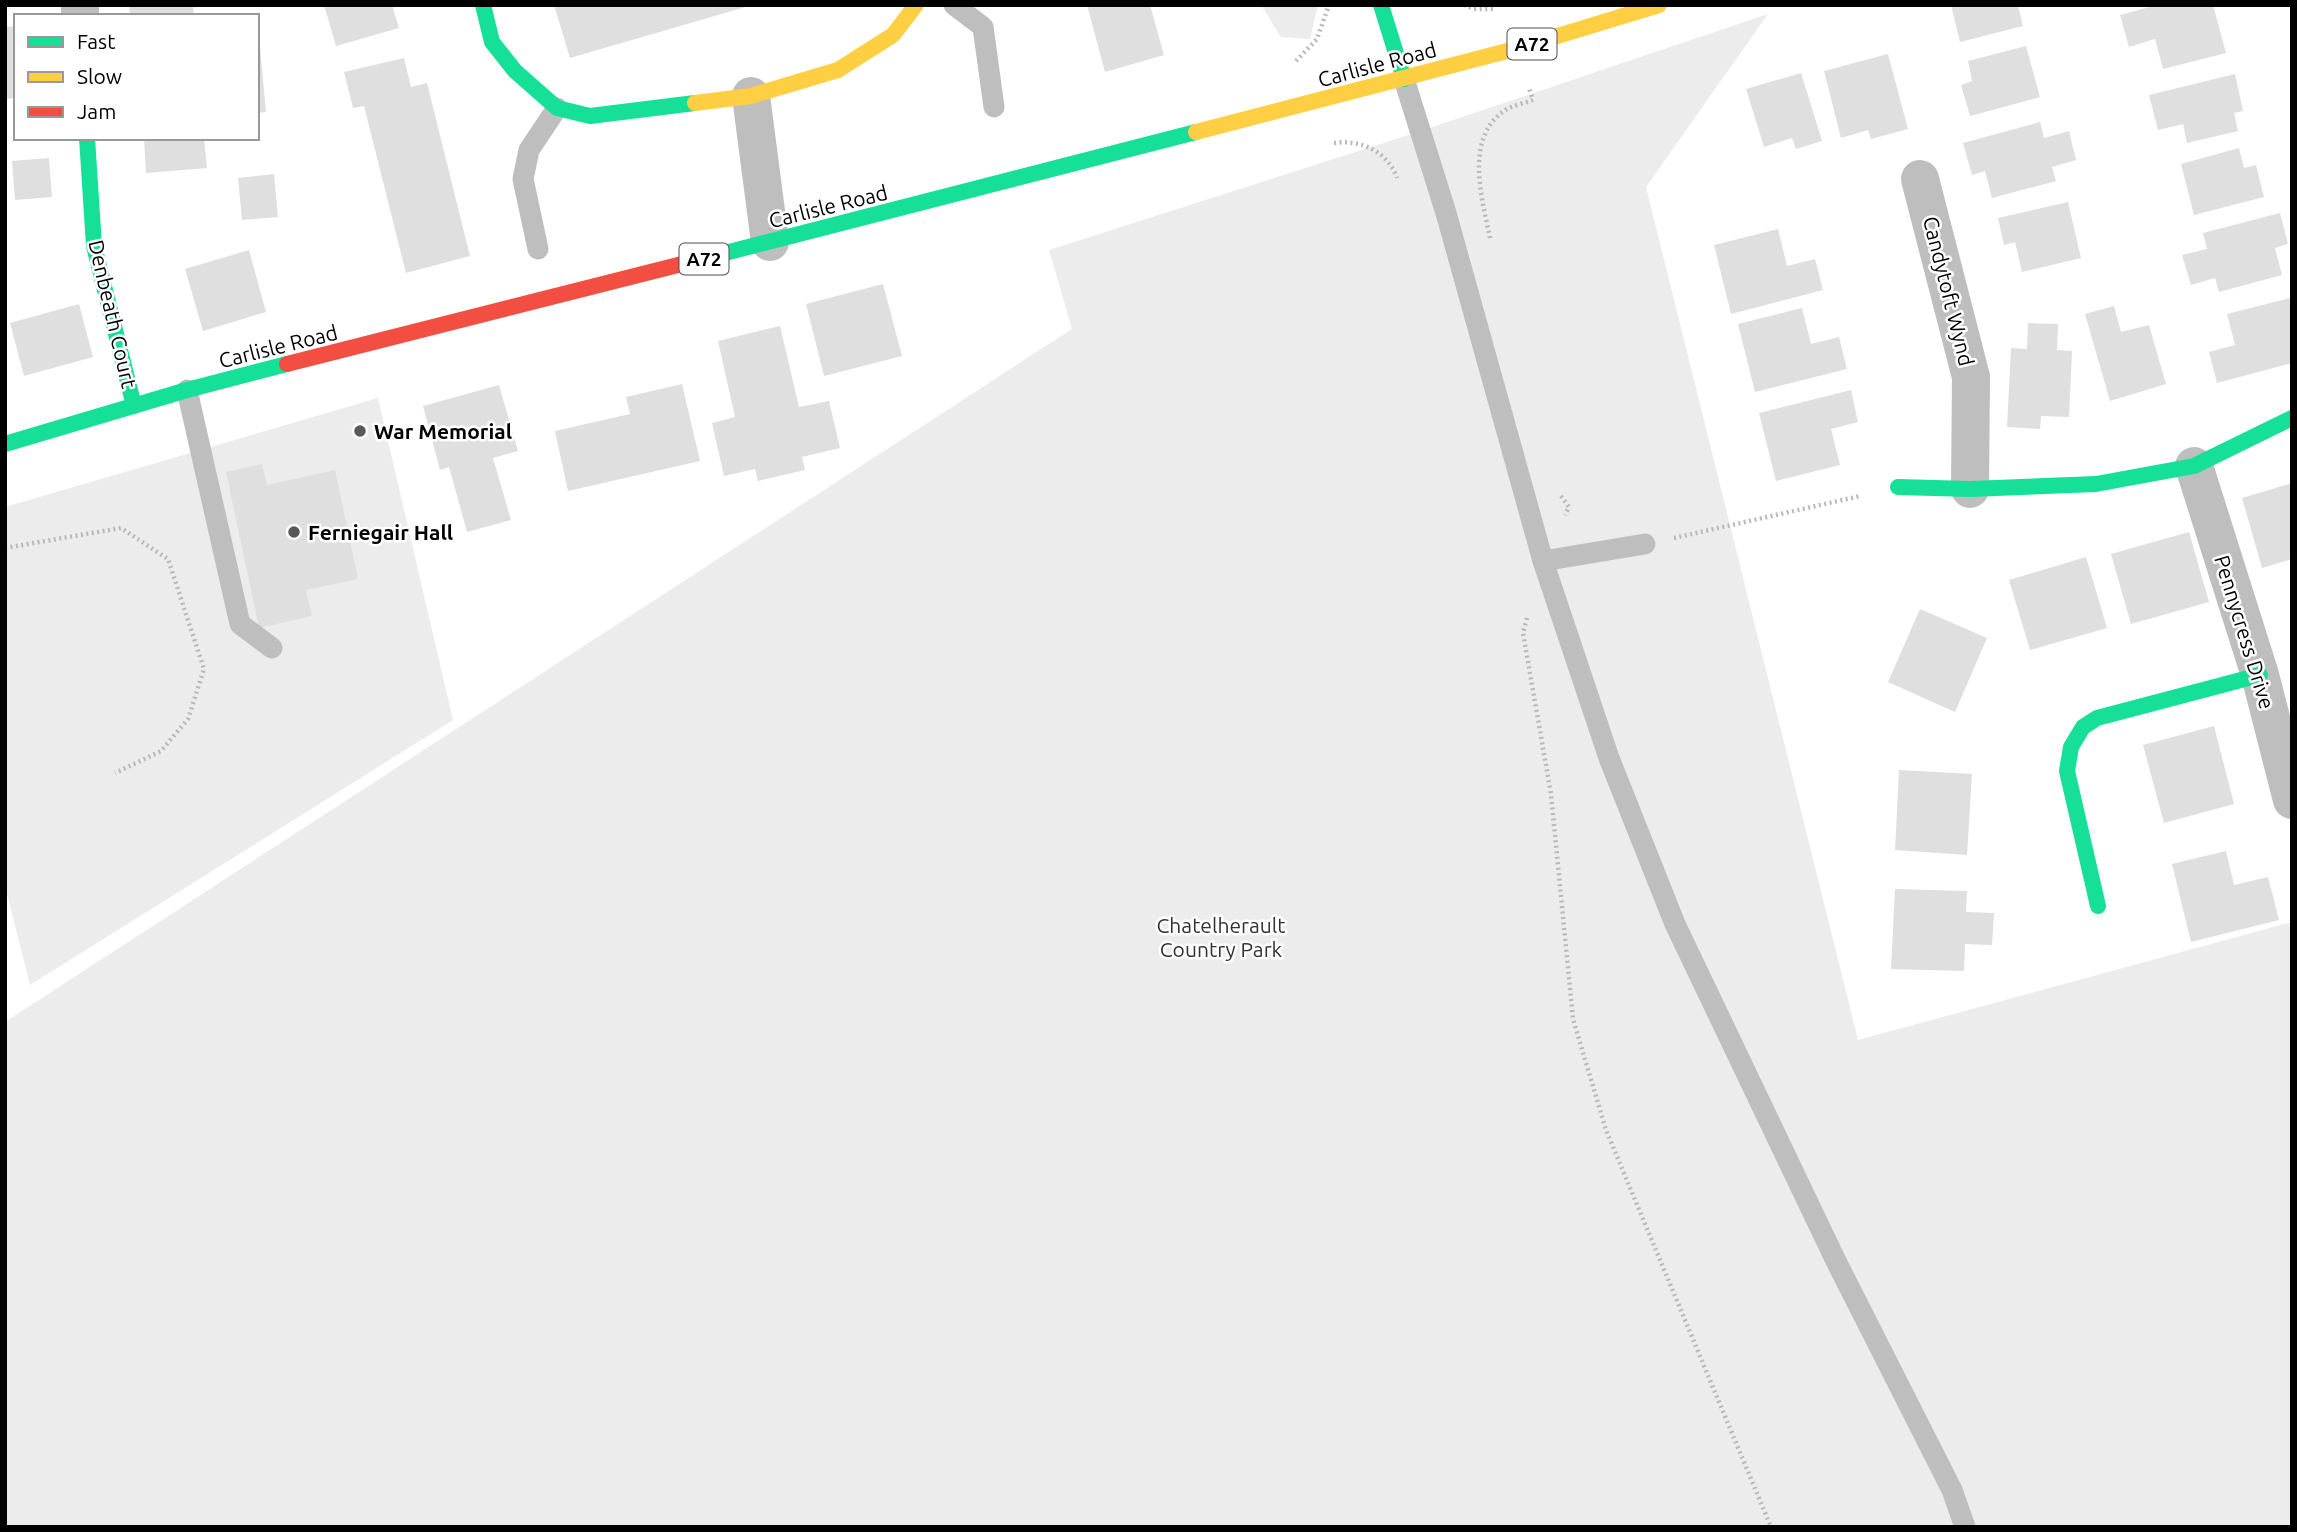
<svg xmlns="http://www.w3.org/2000/svg" width="2297" height="1532" font-family="Ubuntu,sans-serif">
  <style>
    .green { fill: #ececec }
    .building { fill: #dfdfdf }
    .lines { fill: none; stroke-linecap: round; stroke-linejoin: round }
    .path { stroke: #b9b9b9; stroke-width: 4.5; stroke-dasharray: 2 3.5; stroke-linecap: butt }
    .lane { stroke: #bebebe; stroke-width: 21 }
    .street { stroke: #bebebe; stroke-width: 38 }
    .fast { stroke: #16e098; stroke-width: 16 }
    .slow { stroke: #ffcf43; stroke-width: 16 }
    .jam { stroke: #f24e42; stroke-width: 16 }
    .poi-dot { fill: #595959; stroke: #fff; stroke-width: 2.5 }
    .labels { text-anchor: middle; dominant-baseline: central; stroke-width: 5; stroke-linejoin: round; paint-order: stroke }
    .shield { fill: #fff; stroke: #4c4c4c; stroke-width: 2 }
    .shield-label { font-size: 19px; font-weight: bold; fill: #000 }
    .street-label { font-size: 21px; fill: #000; stroke: #fff }
    .poi-label { font-size: 21px; font-weight: bold; fill: #000; stroke: #fff; text-anchor: start }
    .park-label { font-size: 21px; fill: #333; stroke: #fff }
  </style>
  <rect width="100%" height="100%" fill="#fff"/>
  <g class="green">
    <path d="M1261,5H1318L1310,39L1281,37Z"/>
    <path d="M1768,14L1646,187L1858,1040L2292,922V1527H5V1022L1072,329L1049,250L1421,131Z"/>
    <path d="M378,398L453,720L30,985L5,886V507Z"/>
  </g>
  <g class="building">
    <path d="M129,5H193L194,16H130Z"/>
    <path d="M324,5H392L399,28L336,46Z"/>
    <path d="M554,5H748L749,6L570,58Z"/>
    <path d="M1087,5H1150L1164,55L1105,72Z"/>
    <path d="M1951,5H2018L2023,26L1960,42Z"/>
    <path d="M2157,5H2213L2226,53L2163,69L2155,39L2129,47L2120,15Z"/>
    <path d="M16,26V98L5,99V27Z"/>
    <path d="M257,36H259L266,112L257,113Z"/>
    <path d="M2026,46L2040,97L1970,116L1961,85L1972,81L1968,61Z"/>
    <path d="M1888,54L1908,129L1871,139L1868,130L1841,138L1824,71Z"/>
    <path d="M404,58L411,87L427,83L470,256L406,273L364,106L353,108L344,72Z"/>
    <path d="M1801,73L1822,141L1796,149L1792,138L1764,147L1746,89Z"/>
    <path d="M2235,74L2243,111L2234,113L2238,131L2187,143L2183,124L2158,130L2149,95Z"/>
    <path d="M2040,122L2044,138L2069,131L2076,160L2052,167L2056,181L1992,198L1985,171L1972,175L1963,143Z"/>
    <path d="M144,138H204L207,168L146,173Z"/>
    <path d="M2239,148L2244,168L2256,165L2264,197L2194,215L2181,164Z"/>
    <path d="M49,158L52,197L15,200L12,161Z"/>
    <path d="M274,174L278,217L242,220L238,178Z"/>
    <path d="M2068,202L2081,258L2022,272L2015,242L2004,245L1998,218Z"/>
    <path d="M2280,213L2288,244L2275,248L2282,275L2219,292L2215,278L2191,285L2182,255L2207,249L2203,233Z"/>
    <path d="M1778,229L1787,266L1815,259L1823,290L1731,314L1714,245Z"/>
    <path d="M249,250L266,312L203,331L185,269Z"/>
    <path d="M883,284L902,356L824,376L806,304Z"/>
    <path d="M2290,298L2292,363L2217,383L2209,352L2235,345L2227,314Z"/>
    <path d="M79,304L93,357L24,376L10,323Z"/>
    <path d="M2114,306L2121,332L2149,325L2166,384L2110,401L2085,314Z"/>
    <path d="M1802,308L1811,344L1839,337L1847,369L1755,392L1738,324Z"/>
    <path d="M2028,323L2058,324L2057,350L2072,351L2069,417L2041,416L2040,429L2007,427L2011,348L2027,349Z"/>
    <path d="M780,326L799,407L829,401L840,448L802,457L805,470L758,481L755,469L724,476L712,423L735,417L718,341Z"/>
    <path d="M682,384L700,461L568,491L555,431L630,414L626,397Z"/>
    <path d="M499,385L518,451L493,458L511,520L467,532L449,467L440,470L423,406Z"/>
    <path d="M1851,390L1858,422L1831,429L1840,465L1776,481L1759,413Z"/>
    <path d="M262,464L267,485L335,470L358,579L306,590L312,616L259,628L226,472Z"/>
    <path d="M2292,483V559L2262,568L2242,498Z"/>
    <path d="M2189,532L2209,602L2131,624L2111,554Z"/>
    <path d="M2086,557L2107,628L2030,650L2009,580Z"/>
    <path d="M1920,609L1987,638L1955,712L1888,682Z"/>
    <path d="M2214,726L2234,804L2164,823L2143,745Z"/>
    <path d="M1899,770L1972,774L1967,855L1895,850Z"/>
    <path d="M2226,851L2234,885L2268,877L2279,920L2191,942L2172,864Z"/>
    <path d="M1895,889L1967,891L1966,912L1994,913L1992,945L1965,944L1964,971L1891,969Z"/>
  </g>
  <g class="lines">
    <g class="path">
      <path d="M1464,5L1474,9H1494"/>
      <path d="M1296,61L1317,39L1329,5"/>
      <path d="M1334,143C1361,139 1388,152 1397,178"/>
      <path d="M1490,238C1482,198 1463,136 1507,109C1515,105 1525,103 1533,100L1529,88"/>
      <path d="M1561,496L1569,507L1565,515"/>
      <path d="M1674,538L1860,496"/>
      <path d="M5,548L121,528L168,559L204,669L188,719L161,751L115,773"/>
      <path d="M1527,618L1523,633L1551,794L1573,1019L1606,1130L1771,1527"/>
    </g>
    <g class="lane">
      <path d="M954,5L983,27L994,107"/>
      <path d="M1404,79L1446,213L1543,561L1609,758L1675,924L1836,1261L1952,1490L1965,1527"/>
      <path d="M538,249L523,179L529,150L557,108"/>
      <path d="M187,390L240,624L272,648"/>
      <path d="M1543,561L1645,544"/>
    </g>
    <g class="street">
      <path d="M80,5V16"/>
      <path d="M751,96L770,242"/>
      <path d="M1920,179L1971,377L1970,489"/>
      <path d="M2194,466L2260,675L2292,800"/>
    </g>
    <g class="fast">
      <path d="M483,5L492,42L515,71L557,108L590,116L695,103"/>
      <path d="M1381,5L1404,79"/>
      <path d="M87,138L94,246L134,406"/>
      <path d="M682,264L1196,132"/>
      <path d="M5,444L187,390L287,364"/>
      <path d="M1898,487L1970,489L2096,484L2194,466L2292,418"/>
      <path d="M2098,906L2067,771L2071,747L2083,727L2097,718L2260,675"/>
    </g>
    <g class="slow">
      <path d="M695,103L751,96L838,70L893,35L916,5"/>
      <path d="M1196,132L1515,49L1659,5"/>
    </g>
    <path class="jam" d="M287,364L682,264"/>
  </g>
  <g class="poi-dot">
    <circle cx="360" cy="431" r="7"/>
    <circle cx="294" cy="532" r="7"/>
  </g>
  <g class="labels">
    <g class="shield">
      <rect x="1507.5" y="28.5" width="49" height="31" rx="5"/>
      <rect x="679.5" y="243.5" width="49" height="31" rx="5"/>
    </g>
    <g class="shield-label">
      <text x="1532" y="44">A72</text>
      <text x="704" y="259">A72</text>
    </g>
    <g class="street-label">
      <text transform="translate(1377 64) rotate(-15)">Carlisle Road</text>
      <text transform="translate(828 206) rotate(-14)">Carlisle Road</text>
      <text transform="translate(1949 291) rotate(76)">Candytoft Wynd</text>
      <text transform="translate(113 314) rotate(77)">Denbeath Court</text>
      <text transform="translate(278 346) rotate(-14)">Carlisle Road</text>
      <text transform="translate(2245 632) rotate(73)">Pennycress Drive</text>
    </g>
    <g class="poi-label">
      <text x="374" y="431">War Memorial</text>
      <text x="308" y="532">Ferniegair Hall</text>
    </g>
    <g class="park-label">
      <text x="1221" y="925">Chatelherault<tspan x="1221" dy="24">Country Park</tspan></text>
    </g>
  </g>
  <rect width="2297" height="1532" fill="none" stroke="#000000" stroke-width="14"/>
  <rect x="14" y="14" width="245" height="126" fill="#ffffff" stroke="#999999" stroke-width="2"/>
  <rect x="28" y="37" width="35" height="10" fill="#16e098" stroke="#999999" stroke-width="2"/>
  <text x="77" y="49" font-size="21" fill="#000000">Fast</text>
  <rect x="28" y="72" width="35" height="10" fill="#ffcf43" stroke="#999999" stroke-width="2"/>
  <text x="77" y="84" font-size="21" fill="#000000">Slow</text>
  <rect x="28" y="107" width="35" height="10" fill="#f24e42" stroke="#999999" stroke-width="2"/>
  <text x="77" y="119" font-size="21" fill="#000000">Jam</text>
</svg>
